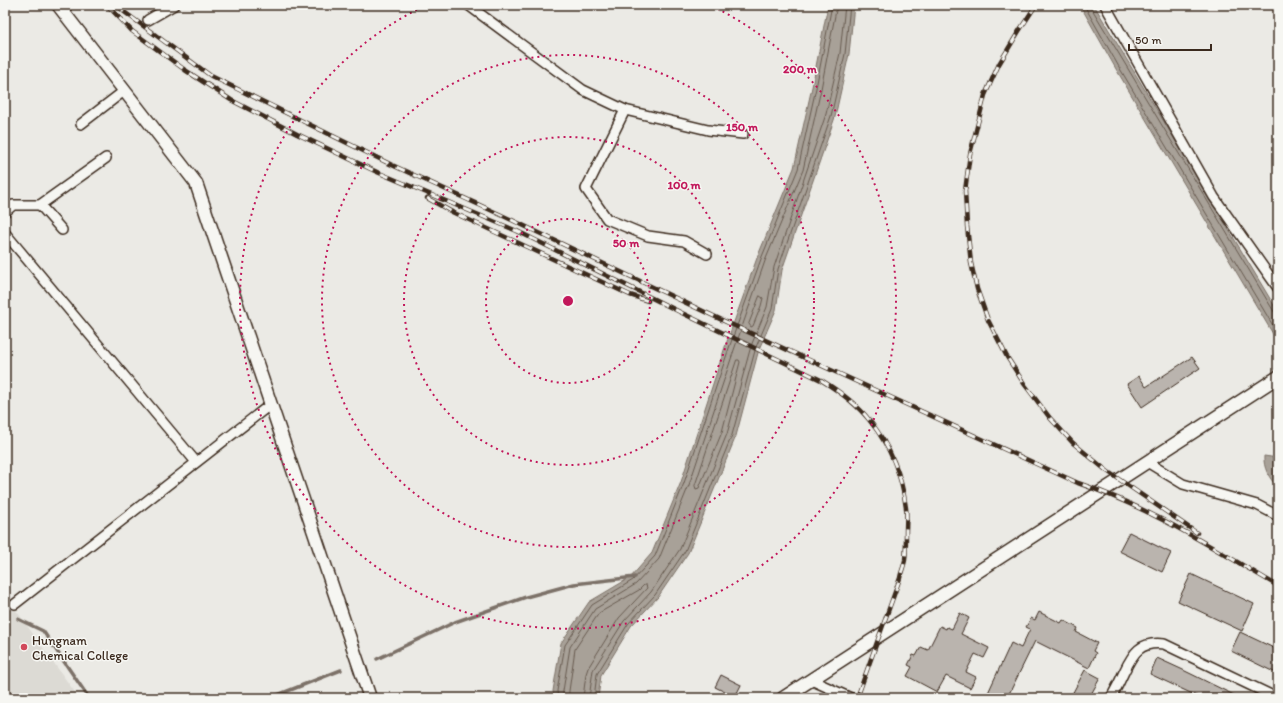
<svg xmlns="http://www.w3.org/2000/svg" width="1283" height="703" font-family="Itim,sans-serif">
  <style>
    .built { fill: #dcdad4 }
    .water { fill: #a8a198; stroke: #7c7167 }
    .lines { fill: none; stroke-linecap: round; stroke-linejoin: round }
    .shore { stroke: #675a4f; stroke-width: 1 }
    .stream { stroke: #7c7167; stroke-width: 3.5 }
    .building { fill: #bab4ae; stroke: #3b2a1e }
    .minor-casing { stroke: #3b2a1e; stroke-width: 12 }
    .secondary-casing { stroke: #3b2a1e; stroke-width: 15 }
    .minor { stroke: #f6f6f2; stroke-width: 9 }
    .secondary { stroke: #f6f6f2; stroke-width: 12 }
    .rail-casing { stroke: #3b2a1e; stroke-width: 4.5 }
    .rail { stroke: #f6f6f2; stroke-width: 3; stroke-dasharray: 9; stroke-linecap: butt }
    .ring { fill: none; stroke: #c2185b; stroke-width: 2; stroke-dasharray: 2 4 }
    .poi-dot { fill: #d1495b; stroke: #f6f6f2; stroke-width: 1.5 }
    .labels { text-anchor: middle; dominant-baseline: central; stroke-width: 3; stroke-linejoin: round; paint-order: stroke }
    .poi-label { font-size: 13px; fill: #3b2a1e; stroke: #f6f6f2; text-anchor: start }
    .centre { fill: #c2185b; stroke: #f6f6f2; stroke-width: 2 }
    .ring-label { font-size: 12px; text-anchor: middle; font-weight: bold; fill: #c2185b; stroke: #f6f6f2; stroke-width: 3; stroke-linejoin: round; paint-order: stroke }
  </style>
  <rect width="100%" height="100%" fill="#ebeae5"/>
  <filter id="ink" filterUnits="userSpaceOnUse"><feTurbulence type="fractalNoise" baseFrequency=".025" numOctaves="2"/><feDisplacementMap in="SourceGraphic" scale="8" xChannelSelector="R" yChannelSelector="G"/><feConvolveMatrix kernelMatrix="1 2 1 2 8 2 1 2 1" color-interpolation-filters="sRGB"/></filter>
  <g filter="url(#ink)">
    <path class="built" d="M5,595L79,698H5Z"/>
    <g class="water">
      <path d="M828,5H854L849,54L835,117L782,270L776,310L759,349L736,436L688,553L658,597L631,626L601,675L598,698H554L553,691L561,643L589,602L631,577L652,553L681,482L725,347L757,258L794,168L812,87Z"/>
      <path d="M1080,5H1094L1278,312V354L1276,339L1116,69Z"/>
      <path d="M1264,456L1278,458V487C1269,479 1263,467 1264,456Z"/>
    </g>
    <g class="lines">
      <g class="shore">
        <path d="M1084,5L1119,67L1278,334"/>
        <path d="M1091,5L1092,9L1273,310L1275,313H1278"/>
        <path d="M760,296L763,298L761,306L753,326L751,327L749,324Z"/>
        <path d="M737,360H739L740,362L722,432L699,488L696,489L695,486Z"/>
        <path d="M558,698L557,691L565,645L592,605L633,580L655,556L684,483L729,348L761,259L798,169L816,88L832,5"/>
        <path d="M563,698V691L570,647L595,609L636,584L659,559L689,485L734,350L765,261L803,170L821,89L837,5"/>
        <path d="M569,698V691L575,649L599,613L639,590L644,585H646L647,588L619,618L588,668L586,674L583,698"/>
        <path d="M589,698L593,670L624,621L651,592L680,549L727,434L751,346L767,307L774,267L826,114L840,53L845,5"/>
        <path d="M594,698L597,674L628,624L655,595L685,551L732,435L756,347L772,309L778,269L831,116L845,54L850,5"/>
      </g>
      <g class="stream">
        <path d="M18,619L43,631L89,698"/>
        <path d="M377,659L455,622L526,597L574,584L635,577"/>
        <path d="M270,698L341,670"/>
      </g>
    </g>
    <g class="building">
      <path d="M1192,357L1200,368L1142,407L1127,384L1139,376L1146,387Z"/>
      <path d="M1129,532L1171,553L1162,572L1119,551Z"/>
      <path d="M1191,574L1254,604L1242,631L1178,601Z"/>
      <path d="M1039,612L1061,623L1063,620L1078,628L1076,632L1097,643L1093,651L1096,653L1089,668L1035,641L1007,698H994L987,695L1011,643L1021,648L1030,629L1026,627L1031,618L1035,620Z"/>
      <path d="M960,613L969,618L961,634L989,648L984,658L975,654L966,672L976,677L970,688L946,676L937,692L907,676L912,667L908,665L913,655L916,656L921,647L928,650L940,626L946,629L947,627L952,629Z"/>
      <path d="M1240,632L1278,650V674L1231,651Z"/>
      <path d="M1157,658L1181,669L1240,698H1201L1150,674Z"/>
      <path d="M1085,670L1100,678L1089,698H1070Z"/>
      <path d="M721,675L741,685L735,697L715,687Z"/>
    </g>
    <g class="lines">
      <defs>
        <g id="minor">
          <path d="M468,5L583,90L625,110L708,130L743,134"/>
          <path d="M1105,5L1214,197L1278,288"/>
          <path d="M148,20L174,5"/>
          <path d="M625,110L586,189L607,219L648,236L684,241L707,254"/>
          <path d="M81,124L124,91"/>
          <path d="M40,205L62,230"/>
          <path d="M5,212L13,205H40L106,158"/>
          <path d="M5,233L196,462"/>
          <path d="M1147,462L1183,484L1257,505L1278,516"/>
          <path d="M15,604L271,404"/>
          <path d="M811,680L851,698"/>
          <path d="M1111,698C1116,689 1120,681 1124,672C1133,653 1140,641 1164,644L1277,698"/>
        </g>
        <g id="secondary">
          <path d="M58,5L196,183L370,698"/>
          <path d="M783,698L1278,377"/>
        </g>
      </defs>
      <use href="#minor" class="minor-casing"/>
      <use href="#secondary" class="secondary-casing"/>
      <use href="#minor" class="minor"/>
      <use href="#secondary" class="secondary"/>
      <defs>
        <g id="rail">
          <path d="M107,5L132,31L185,70L231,100L297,134L377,172L517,231L684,314L821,380C839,391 857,404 870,421C890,446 902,476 906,508C907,516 906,524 906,532C906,541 906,551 905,560C904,566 901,572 900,578L857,698"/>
          <path d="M118,5L123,11L211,76L392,165L497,213L724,321L1078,483C1149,507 1213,548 1278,586"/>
          <path d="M1036,5L1019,31L999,64L985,95L970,154L965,191L967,226L971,263L977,289L988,320L1007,357L1025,385L1050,418L1073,443L1107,471L1197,533"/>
          <path d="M427,198L452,212L630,295L648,301"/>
        </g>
      </defs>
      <use href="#rail" class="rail-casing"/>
      <use href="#rail" class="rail"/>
    </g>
  </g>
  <g class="ring">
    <circle cx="568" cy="301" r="82"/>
    <circle cx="568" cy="301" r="164"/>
    <circle cx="568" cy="301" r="246"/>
    <path d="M712 6A328 328 0 1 1 424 6"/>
  </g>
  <circle class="poi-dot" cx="24" cy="647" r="4"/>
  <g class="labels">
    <g class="poi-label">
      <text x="32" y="640">Hungnam<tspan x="32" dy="15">Chemical College</tspan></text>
    </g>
  </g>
  <circle cx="568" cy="301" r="6" class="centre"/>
  <g class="ring-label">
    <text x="800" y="73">200 m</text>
    <text x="742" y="131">150 m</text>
    <text x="684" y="189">100 m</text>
    <text x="626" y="247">50 m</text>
  </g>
  <rect width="1283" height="703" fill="none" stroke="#f6f6f2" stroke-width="20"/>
  <rect x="10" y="10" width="1263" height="683" fill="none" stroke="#3b2a1e" stroke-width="1.5" filter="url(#ink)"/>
  <path d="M1129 44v6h82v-6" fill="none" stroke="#3b2a1e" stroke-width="2"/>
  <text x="1135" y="44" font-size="12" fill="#3b2a1e" stroke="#f6f6f2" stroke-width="3" paint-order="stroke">50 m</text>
</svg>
